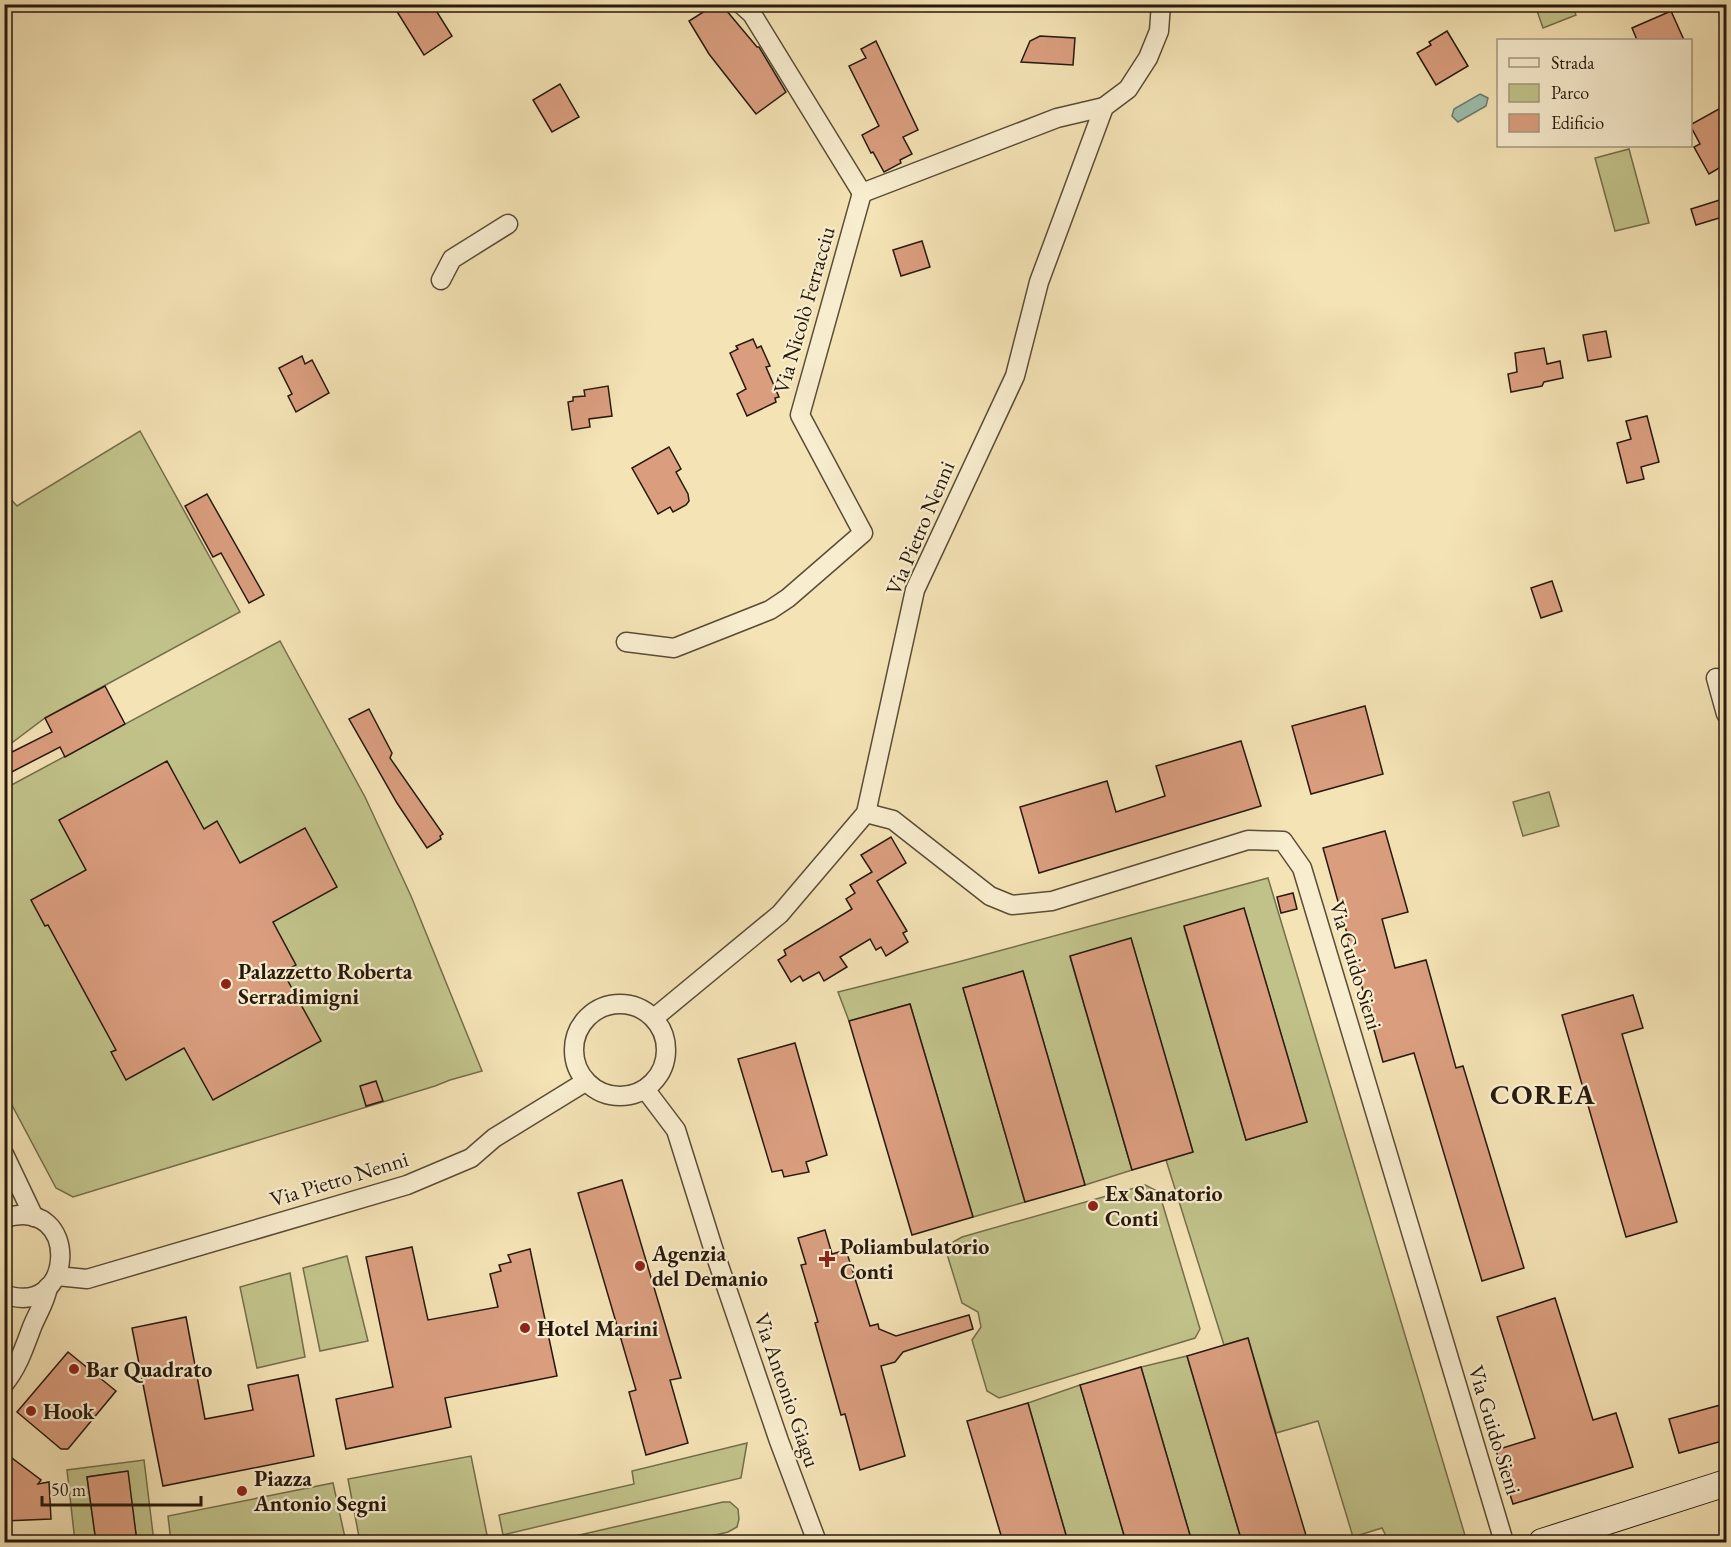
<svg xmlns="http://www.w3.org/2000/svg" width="1731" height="1547" font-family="'EB Garamond',serif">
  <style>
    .green { fill: #c1c28a; stroke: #746e4b; stroke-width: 1.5; fill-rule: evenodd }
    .water { fill: #9cbeae; stroke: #6d7c6d; stroke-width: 1.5 }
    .building { fill: #da9e7f; stroke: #27190c; stroke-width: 1.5 }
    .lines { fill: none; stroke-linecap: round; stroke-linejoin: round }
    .street-casing { stroke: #5a4c36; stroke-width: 21 }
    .secondary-casing { stroke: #27190c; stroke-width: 28 }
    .street { stroke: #f8edcf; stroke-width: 18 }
    .secondary { stroke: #f8edcf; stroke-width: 26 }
    .poi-dot { fill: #8f2418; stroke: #f8edcf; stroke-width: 2 }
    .labels { text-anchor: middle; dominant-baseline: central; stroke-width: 4.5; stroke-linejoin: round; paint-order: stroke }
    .street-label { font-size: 22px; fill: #27190c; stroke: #f8edcf }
    .poi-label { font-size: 22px; font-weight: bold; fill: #27190c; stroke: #f8edcf; text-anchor: start }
    .district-label { font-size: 28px; font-weight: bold; letter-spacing: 1.5px; fill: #27190c; stroke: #f8edcf }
  </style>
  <rect width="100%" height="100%" fill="#f4e3b5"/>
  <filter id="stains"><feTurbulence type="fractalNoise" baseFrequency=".00333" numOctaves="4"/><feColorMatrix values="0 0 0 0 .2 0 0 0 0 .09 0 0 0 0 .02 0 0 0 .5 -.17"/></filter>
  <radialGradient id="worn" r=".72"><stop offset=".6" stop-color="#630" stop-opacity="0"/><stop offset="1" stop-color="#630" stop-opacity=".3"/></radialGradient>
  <g class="green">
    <path d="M1535,5H1572L1576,15L1543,28Z"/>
    <path d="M1629,149L1649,223L1615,231L1595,158Z"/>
    <path d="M140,431L240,612L45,718L5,748L4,492L17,506Z"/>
    <path d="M280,641L365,797L411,896L482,1071L450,1080L435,1086L73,1197L56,1188L5,1092L4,789Z"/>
    <path d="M1549,792L1559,826L1523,836L1513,802Z"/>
    <path d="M1268,878L1467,1542H1389L1382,1528L1353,1537L1318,1421L1276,1433L1248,1338L1224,1345L1166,1160L1193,1152L1131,939L1070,957L1132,1170L1085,1185L1023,971L963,988L1025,1202L973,1217L910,1004L849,1021L838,992L958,962ZM1244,909L1307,1122L1246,1140L1184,927Z"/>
    <path d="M1145,1185L1159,1192L1200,1329L1195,1338L999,1398L987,1391L972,1340L981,1327L978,1312L962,1303L947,1254L953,1242L962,1237Z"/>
    <path d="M347,1256L368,1341L320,1351L303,1268Z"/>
    <path d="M290,1273L305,1357L257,1368L240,1287Z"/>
    <path d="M1187,1356L1242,1542H1192L1141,1367Z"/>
    <path d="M1080,1385L1126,1542H1068L1028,1403Z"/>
    <path d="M747,1443L741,1478L503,1535L499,1515L634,1484L632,1471Z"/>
    <path d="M471,1456L487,1535L445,1542H360L348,1479Z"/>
    <path d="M144,1460L154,1542H137L127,1471L87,1477L96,1542H75L67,1470Z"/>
    <path d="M333,1483L346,1542H171L168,1516Z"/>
    <path d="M723,1502H730L738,1509L739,1519L737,1527L728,1532L686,1542H549Z"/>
  </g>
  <path class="water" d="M1480,94L1488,98L1486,106L1458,122L1452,116L1454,109Z"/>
  <g class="building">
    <path d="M405,4H432L452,36L424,55L396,10Z"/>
    <path d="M716,4H721L757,47H759L786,92L756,114L709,54L689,21Z"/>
    <path d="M1671,11L1684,40H1637L1632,28Z"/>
    <path d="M1447,31L1468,66L1436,85L1417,53L1431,45L1429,42Z"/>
    <path d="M1040,36L1075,38L1073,65L1021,62L1030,41Z"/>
    <path d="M876,41L918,130L903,137L912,154L900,160L901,163L884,172L873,152L871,153L862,135L879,126L849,66L866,58L861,49Z"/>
    <path d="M560,84L579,117L552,132L533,100Z"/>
    <path d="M1726,105V164L1709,174L1694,147L1700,144L1690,125Z"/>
    <path d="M1726,198V216L1696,225L1691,209Z"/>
    <path d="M922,241L930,267L901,276L893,250Z"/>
    <path d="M1606,331L1611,357L1588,361L1583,335Z"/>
    <path d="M753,339L757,348L761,346L770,366L766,367L779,397L775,398L776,402L747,416L737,394L746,389L730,353L738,349L736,346Z"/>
    <path d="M1544,348L1547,364L1560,361L1563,378L1544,382L1542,386L1511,392L1508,374L1517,372L1515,353Z"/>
    <path d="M302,356L305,364L312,360L329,393L296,412L288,396L292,394L279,368Z"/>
    <path d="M608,386L612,416L589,419L590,427L572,430L568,402L573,401V397L585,396L584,390Z"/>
    <path d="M1647,416L1659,462L1641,467L1644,479L1627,483L1617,443L1631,439L1626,421Z"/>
    <path d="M669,447L681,469L676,472L688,494L689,501L686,505L673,512L670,507L658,514L632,468Z"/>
    <path d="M207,494L264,595L249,603L221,553L213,557L185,506Z"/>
    <path d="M1552,581L1562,611L1541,618L1531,588Z"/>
    <path d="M105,686L125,724L65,757L60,747L4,776V756L52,732L45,718Z"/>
    <path d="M1365,706L1383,774L1311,794L1292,726Z"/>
    <path d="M369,709L392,753L390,758L443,834L440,836L441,839L427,848L397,803L349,719Z"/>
    <path d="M1241,741L1261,806L1039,873L1020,807L1107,781L1116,812L1165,796L1156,766Z"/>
    <path d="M167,761L204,829L217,821L240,863L305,828L337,887L273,922L296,965L283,972L321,1041L213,1100L184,1048L126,1080L111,1052L116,1050L48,925L45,926L31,900L86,870L59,820Z"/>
    <path d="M1385,831L1408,912L1382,919L1395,968L1426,960L1456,1068L1463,1066L1524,1268L1482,1281L1414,1053L1383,1062L1323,848Z"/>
    <path d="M891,837L906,863L877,881L907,931L903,933L908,942L886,956L881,947L876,950L870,939L840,957L847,967L824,981L819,972L803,981L800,976L791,982L778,960L786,955L784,950L852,909L846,899L855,893L850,885L872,872L861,855Z"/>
    <path d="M1293,893L1297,909L1281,913L1277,897Z"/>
    <path d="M1244,908L1307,1122L1246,1140L1184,926Z"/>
    <path d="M1131,938L1193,1152L1132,1170L1070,956Z"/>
    <path d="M1023,971L1085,1185L1025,1202L963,988Z"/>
    <path d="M1633,995L1643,1028L1622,1034L1677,1222L1626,1237L1562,1015Z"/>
    <path d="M910,1004L973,1217L912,1235L849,1021Z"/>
    <path d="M795,1043L827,1155L806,1162L809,1172L784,1177L782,1170L772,1172L738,1059Z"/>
    <path d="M376,1081L383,1101L366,1106L360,1086Z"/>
    <path d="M622,1180L681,1378L670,1380L688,1443L646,1455L629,1392L636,1390L578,1193Z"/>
    <path d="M825,1230L832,1254L846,1250L870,1326L878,1324L879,1329L896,1336L969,1315L973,1329L903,1352L895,1362L881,1366L905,1456L860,1470L845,1414L841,1415L815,1323L818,1322L801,1265L806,1264L798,1238Z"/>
    <path d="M412,1247L428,1320L498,1307L490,1274L501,1271L499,1265L511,1262L508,1255L530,1249L557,1376L445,1398L451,1427L346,1449L336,1399L393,1387L366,1257Z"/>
    <path d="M1555,1298L1593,1420L1616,1413L1633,1467L1513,1504L1496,1450L1535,1438L1497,1317Z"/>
    <path d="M186,1317L205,1419L253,1410L248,1385L298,1375L314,1456L163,1486L132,1328Z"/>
    <path d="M1248,1338L1270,1415L1308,1542H1242L1187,1356Z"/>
    <path d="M68,1352L116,1391L68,1449H61L17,1412Z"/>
    <path d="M1141,1367L1192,1542H1126L1080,1385Z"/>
    <path d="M1028,1403L1068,1542H1003L967,1421Z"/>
    <path d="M1724,1404L1726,1414V1440L1679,1453L1669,1419Z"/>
    <path d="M4,1452L41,1480L38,1484L49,1482L51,1519L4,1521Z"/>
    <path d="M128,1471L137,1542H96L87,1477Z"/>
  </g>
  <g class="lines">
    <defs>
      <g id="street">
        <path d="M741,4L752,14L862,193L1057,118L1104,107"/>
        <path d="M441,280L452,259L508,224"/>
        <path d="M626,642L674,648L770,610L788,598L863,533L800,415L862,193"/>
        <path d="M1716,678L1726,714"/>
        <path d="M866,813L893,820L990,896L1012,905L1052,901L1248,840L1283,841L1302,868L1504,1542"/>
        <circle cx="620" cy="1050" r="46"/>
        <path d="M654,1018L780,914L866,813L915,590L1015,376L1039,282L1104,107L1128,89L1148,58L1159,31L1161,4"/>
        <path d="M645,1089L676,1130L713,1248L779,1441L817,1542"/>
        <path d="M4,1154L34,1217"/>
        <path d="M4,1218C82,1194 76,1321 4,1294"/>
        <path d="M57,1276L87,1279L407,1185L471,1158L494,1138L585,1082"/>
        <path d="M4,1384C18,1367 24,1348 32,1327C38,1312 45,1303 48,1287"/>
      </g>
      <path id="secondary" d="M1542,1542L1726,1483"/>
    </defs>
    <use href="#street" class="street-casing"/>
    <use href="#secondary" class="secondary-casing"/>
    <use href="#street" class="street"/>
    <use href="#secondary" class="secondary"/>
  </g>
  <g class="poi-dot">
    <circle cx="226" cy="984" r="6"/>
    <circle cx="1093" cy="1206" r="6"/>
    <path d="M824 1250h6v6h6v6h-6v6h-6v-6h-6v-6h6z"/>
    <circle cx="640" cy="1266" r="6"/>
    <circle cx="525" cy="1328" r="6"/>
    <circle cx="74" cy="1369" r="6"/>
    <circle cx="31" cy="1411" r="6"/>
    <circle cx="242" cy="1491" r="6"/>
  </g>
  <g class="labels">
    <g class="street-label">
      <text transform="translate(804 310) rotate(-74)">Via Nicolò Ferracciu</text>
      <text transform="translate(920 528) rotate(-67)">Via Pietro Nenni</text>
      <text transform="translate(1356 965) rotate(73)">Via Guido Sieni</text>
      <text transform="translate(339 1179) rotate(-17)">Via Pietro Nenni</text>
      <text transform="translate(787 1390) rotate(71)">Via Antonio Giagu</text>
      <text transform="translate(1495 1430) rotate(73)">Via Guido Sieni</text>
    </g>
    <g class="poi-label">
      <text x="238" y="971">Palazzetto Roberta<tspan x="238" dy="25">Serradimigni</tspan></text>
      <text x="1105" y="1193">Ex Sanatorio<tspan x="1105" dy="25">Conti</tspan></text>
      <text x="840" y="1246">Poliambulatorio<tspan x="840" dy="25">Conti</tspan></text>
      <text x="652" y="1253">Agenzia<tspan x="652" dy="25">del Demanio</tspan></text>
      <text x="537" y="1328">Hotel Marini</text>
      <text x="86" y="1369">Bar Quadrato</text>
      <text x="43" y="1411">Hook</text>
      <text x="254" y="1478">Piazza<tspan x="254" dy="25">Antonio Segni</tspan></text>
    </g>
    <g class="district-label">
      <text x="1543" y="1094">COREA</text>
    </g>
  </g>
  <rect width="1731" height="1547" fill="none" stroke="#f4e3b5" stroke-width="24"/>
  <rect x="6" y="6" width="1719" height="1535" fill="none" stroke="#27190c" stroke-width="3"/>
  <rect x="12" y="12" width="1707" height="1523" fill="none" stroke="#27190c" stroke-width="1.5"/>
  <rect x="1497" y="39" width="195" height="108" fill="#f8edcf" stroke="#a49881" stroke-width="1.5"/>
  <rect x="1509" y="58" width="30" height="9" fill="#f8edcf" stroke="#a49881" stroke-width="1.5"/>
  <text x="1551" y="69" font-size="18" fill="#27190c">Strada</text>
  <rect x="1509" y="84" width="30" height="18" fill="#c1c28a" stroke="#a49881" stroke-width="1.5"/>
  <text x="1551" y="99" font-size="18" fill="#27190c">Parco</text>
  <rect x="1509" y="114" width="30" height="18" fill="#da9e7f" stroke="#a49881" stroke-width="1.5"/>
  <text x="1551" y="129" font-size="18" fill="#27190c">Edificio</text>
  <path d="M42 1496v9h159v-9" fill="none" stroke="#27190c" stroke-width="3"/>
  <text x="51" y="1496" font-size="18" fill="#27190c" stroke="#f8edcf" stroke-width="4.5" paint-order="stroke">50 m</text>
  <rect width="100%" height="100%" filter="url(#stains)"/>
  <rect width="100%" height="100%" fill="url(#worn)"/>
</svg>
